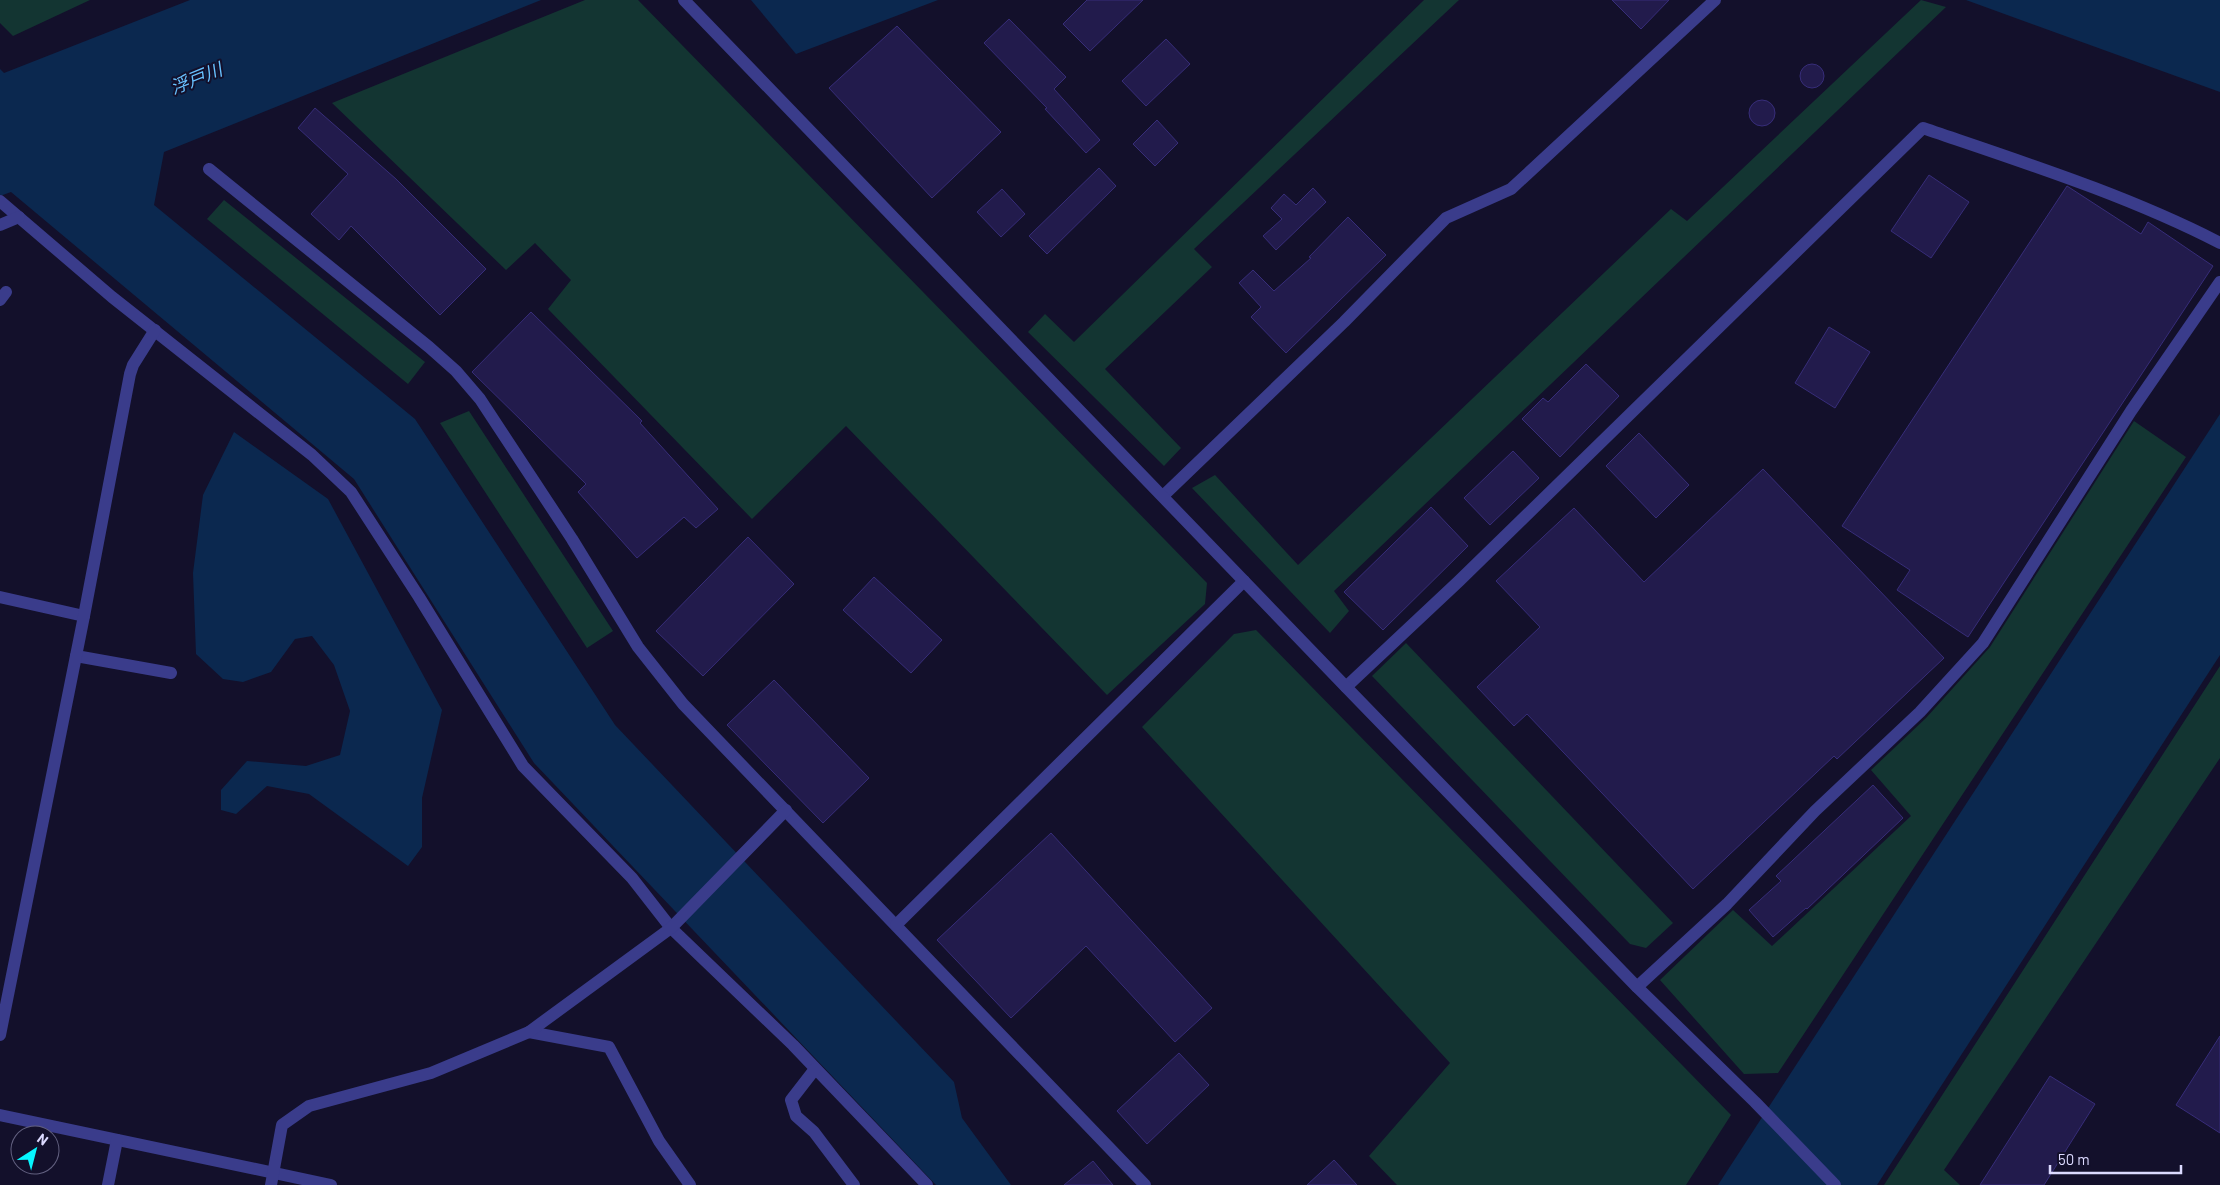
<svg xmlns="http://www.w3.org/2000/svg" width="2220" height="1185" font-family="Barlow,'Noto Sans JP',sans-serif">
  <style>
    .green { fill: #133532 }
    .water { fill: #0b284f }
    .building { fill: #221b4c; stroke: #372d79 }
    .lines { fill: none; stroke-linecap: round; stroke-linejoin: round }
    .minor { stroke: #3a3c8b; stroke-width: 12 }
    .tertiary { stroke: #3a3c8b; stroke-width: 12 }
    .labels { text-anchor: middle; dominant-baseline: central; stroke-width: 4; stroke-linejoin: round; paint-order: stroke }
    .water-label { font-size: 18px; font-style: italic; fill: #68c2ff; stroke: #13102b }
  </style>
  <rect width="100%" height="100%" fill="#13102b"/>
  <g class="green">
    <path d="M0,0H90L13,36L0,23Z"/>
    <path d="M585,0H638L1207,583L1205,604L1107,695L846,426L752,519L548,309L571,280L535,243L506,270L332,103Z"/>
    <path d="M1424,0H1459L1194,249L1212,267L1105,369L1181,448L1164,466L1028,332L1045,314L1074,342Z"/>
    <path d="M1921,0L1946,7L1334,591L1349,611L1330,633L1192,488L1215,475L1298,565L1671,209L1687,221Z"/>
    <path d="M224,200L425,362L408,384L207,219Z"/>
    <path d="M469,411L613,631L587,648L440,423Z"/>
    <path d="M2134,421L2186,457L1778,1073L1744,1074L1660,980L1733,910L1772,946L1911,816L1871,770L1926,718L1990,647Z"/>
    <path d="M1256,630L1731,1115L1686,1185H1397L1369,1156L1450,1063L1142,727L1234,634Z"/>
    <path d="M1406,643L1673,923L1646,948L1630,944L1372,676Z"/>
    <path d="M2220,666V758L1944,1170L1960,1185H1884Z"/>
  </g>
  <g class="water">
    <path d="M190,0H541L164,152L154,205L415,419L615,725L954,1082L962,1118L1011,1185H936L534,763L354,479L11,192L0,196V69L4,73Z"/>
    <path d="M751,0H938L796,54Z"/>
    <path d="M1966,0H2220V92Z"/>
    <path d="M2220,414V655L1877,1185H1718Z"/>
    <path d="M234,432L328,499L442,710L422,798V847L408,866L309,794L267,786L236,814L221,810V790L247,761L306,766L340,755L350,711L334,665L312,636L295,639L271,672L243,682L223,679L196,654L193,573L203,495Z"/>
  </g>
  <g class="building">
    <path d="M1087,0H1143L1090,51L1063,24Z"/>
    <path d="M1612,0H1669L1641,29Z"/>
    <path d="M1009,19L1066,77L1054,89L1100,140L1086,153L1045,109L1047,108L984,43Z"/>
    <path d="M897,26L1001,132L932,198L829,88Z"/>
    <path d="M1166,39L1190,64L1146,106L1122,81Z"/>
    <circle cx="1812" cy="76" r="12"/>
    <circle cx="1762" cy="113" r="13"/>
    <path d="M315,108L396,179L486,269L440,315L351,226L339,240L311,214L348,174L298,128Z"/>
    <path d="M1157,120L1178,143L1155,166L1133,144Z"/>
    <path d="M1099,168L1116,186L1047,254L1029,236Z"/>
    <path d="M1929,175L1969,202L1931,258L1891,231Z"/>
    <path d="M2067,186L2141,234L2148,222L2213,266L1968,637L1897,590L1910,570L1842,526Z"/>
    <path d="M1313,188L1326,202L1276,250L1263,236L1282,219L1271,208L1284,194L1296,205Z"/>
    <path d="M1002,189L1025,214L1001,237L977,212Z"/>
    <path d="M1348,217L1386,255L1286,353L1251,317L1261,307L1239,283L1253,270L1274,291L1311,258L1309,257Z"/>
    <path d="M531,312L642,421L640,423L718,509L696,528L684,517L637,558L578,492L586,484L472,372Z"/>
    <path d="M1829,327L1870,352L1835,408L1795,383Z"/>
    <path d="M1586,364L1619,396L1560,457L1522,419L1543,398L1548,402Z"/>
    <path d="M1639,433L1689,485L1656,518L1606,466Z"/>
    <path d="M1513,451L1539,478L1490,525L1464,498Z"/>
    <path d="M1763,469L1944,658L1837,759L1834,756L1693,889L1527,714L1514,726L1477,687L1540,627L1496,581L1574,508L1644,582Z"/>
    <path d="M1431,507L1468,546L1383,630L1344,592Z"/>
    <path d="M748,537L794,584L703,676L656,631Z"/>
    <path d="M874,577L942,640L911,673L843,610Z"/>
    <path d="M774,680L869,778L823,823L727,725Z"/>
    <path d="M1873,785L1903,818L1807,909L1806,908L1773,937L1749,910L1781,881L1776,876Z"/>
    <path d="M1051,833L1212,1008L1175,1042L1086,946L1011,1018L937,940Z"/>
    <path d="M2220,1036V1133L2176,1105Z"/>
    <path d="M1179,1053L1209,1085L1147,1144L1117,1111Z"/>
    <path d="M2050,1076L2095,1104L2044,1185H1980Z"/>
    <path d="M1334,1160L1357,1185H1307Z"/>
    <path d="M1093,1161L1113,1185H1064Z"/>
  </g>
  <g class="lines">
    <g class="minor">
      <path d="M209,169L429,347L456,371L480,399L572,539L638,647L683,704L1145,1185"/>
      <path d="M0,201L112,297L312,455L351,492L419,597L523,766L632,878L671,928L793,1045L927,1185"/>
      <path d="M0,225L19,217"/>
      <path d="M0,300L6,292"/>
      <path d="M1163,496L1344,322L1446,218L1511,189L1715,0"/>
      <path d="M0,597L84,616"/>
      <path d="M76,656L171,673"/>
      <path d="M1346,687L1459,581L1923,128C2022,162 2127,195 2220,243"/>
      <path d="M896,925L1244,581"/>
      <path d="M1637,987L1727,904L1815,811L1920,712L1983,643L2131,411L2220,282"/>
      <path d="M529,1032L609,1047L659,1141L690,1185"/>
      <path d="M0,1035L84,616L130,374L133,365L155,330"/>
      <path d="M815,1069L791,1100L796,1116L814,1132L854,1185"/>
      <path d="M0,1115L331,1185"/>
      <path d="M108,1185L117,1140"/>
      <path d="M271,1185L282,1125L309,1106L431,1073L529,1032L671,928L786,810"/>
    </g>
    <path class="tertiary" d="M684,0L1346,687L1637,987L1755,1102L1835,1185"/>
  </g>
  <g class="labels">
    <g class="water-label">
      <text transform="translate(196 78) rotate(-22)">浮戸川</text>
    </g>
  </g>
  <g transform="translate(35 1150) rotate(36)"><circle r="24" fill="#13102b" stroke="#636180"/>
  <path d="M0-4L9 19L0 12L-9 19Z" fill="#06f6ff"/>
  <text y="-8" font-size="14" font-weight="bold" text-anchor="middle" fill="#dcdaff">N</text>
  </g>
  <path d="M2050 1165v8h131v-8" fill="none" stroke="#dcdaff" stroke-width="2.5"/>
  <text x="2058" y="1165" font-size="15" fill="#dcdaff" stroke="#13102b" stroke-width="4" paint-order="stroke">50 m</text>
</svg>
